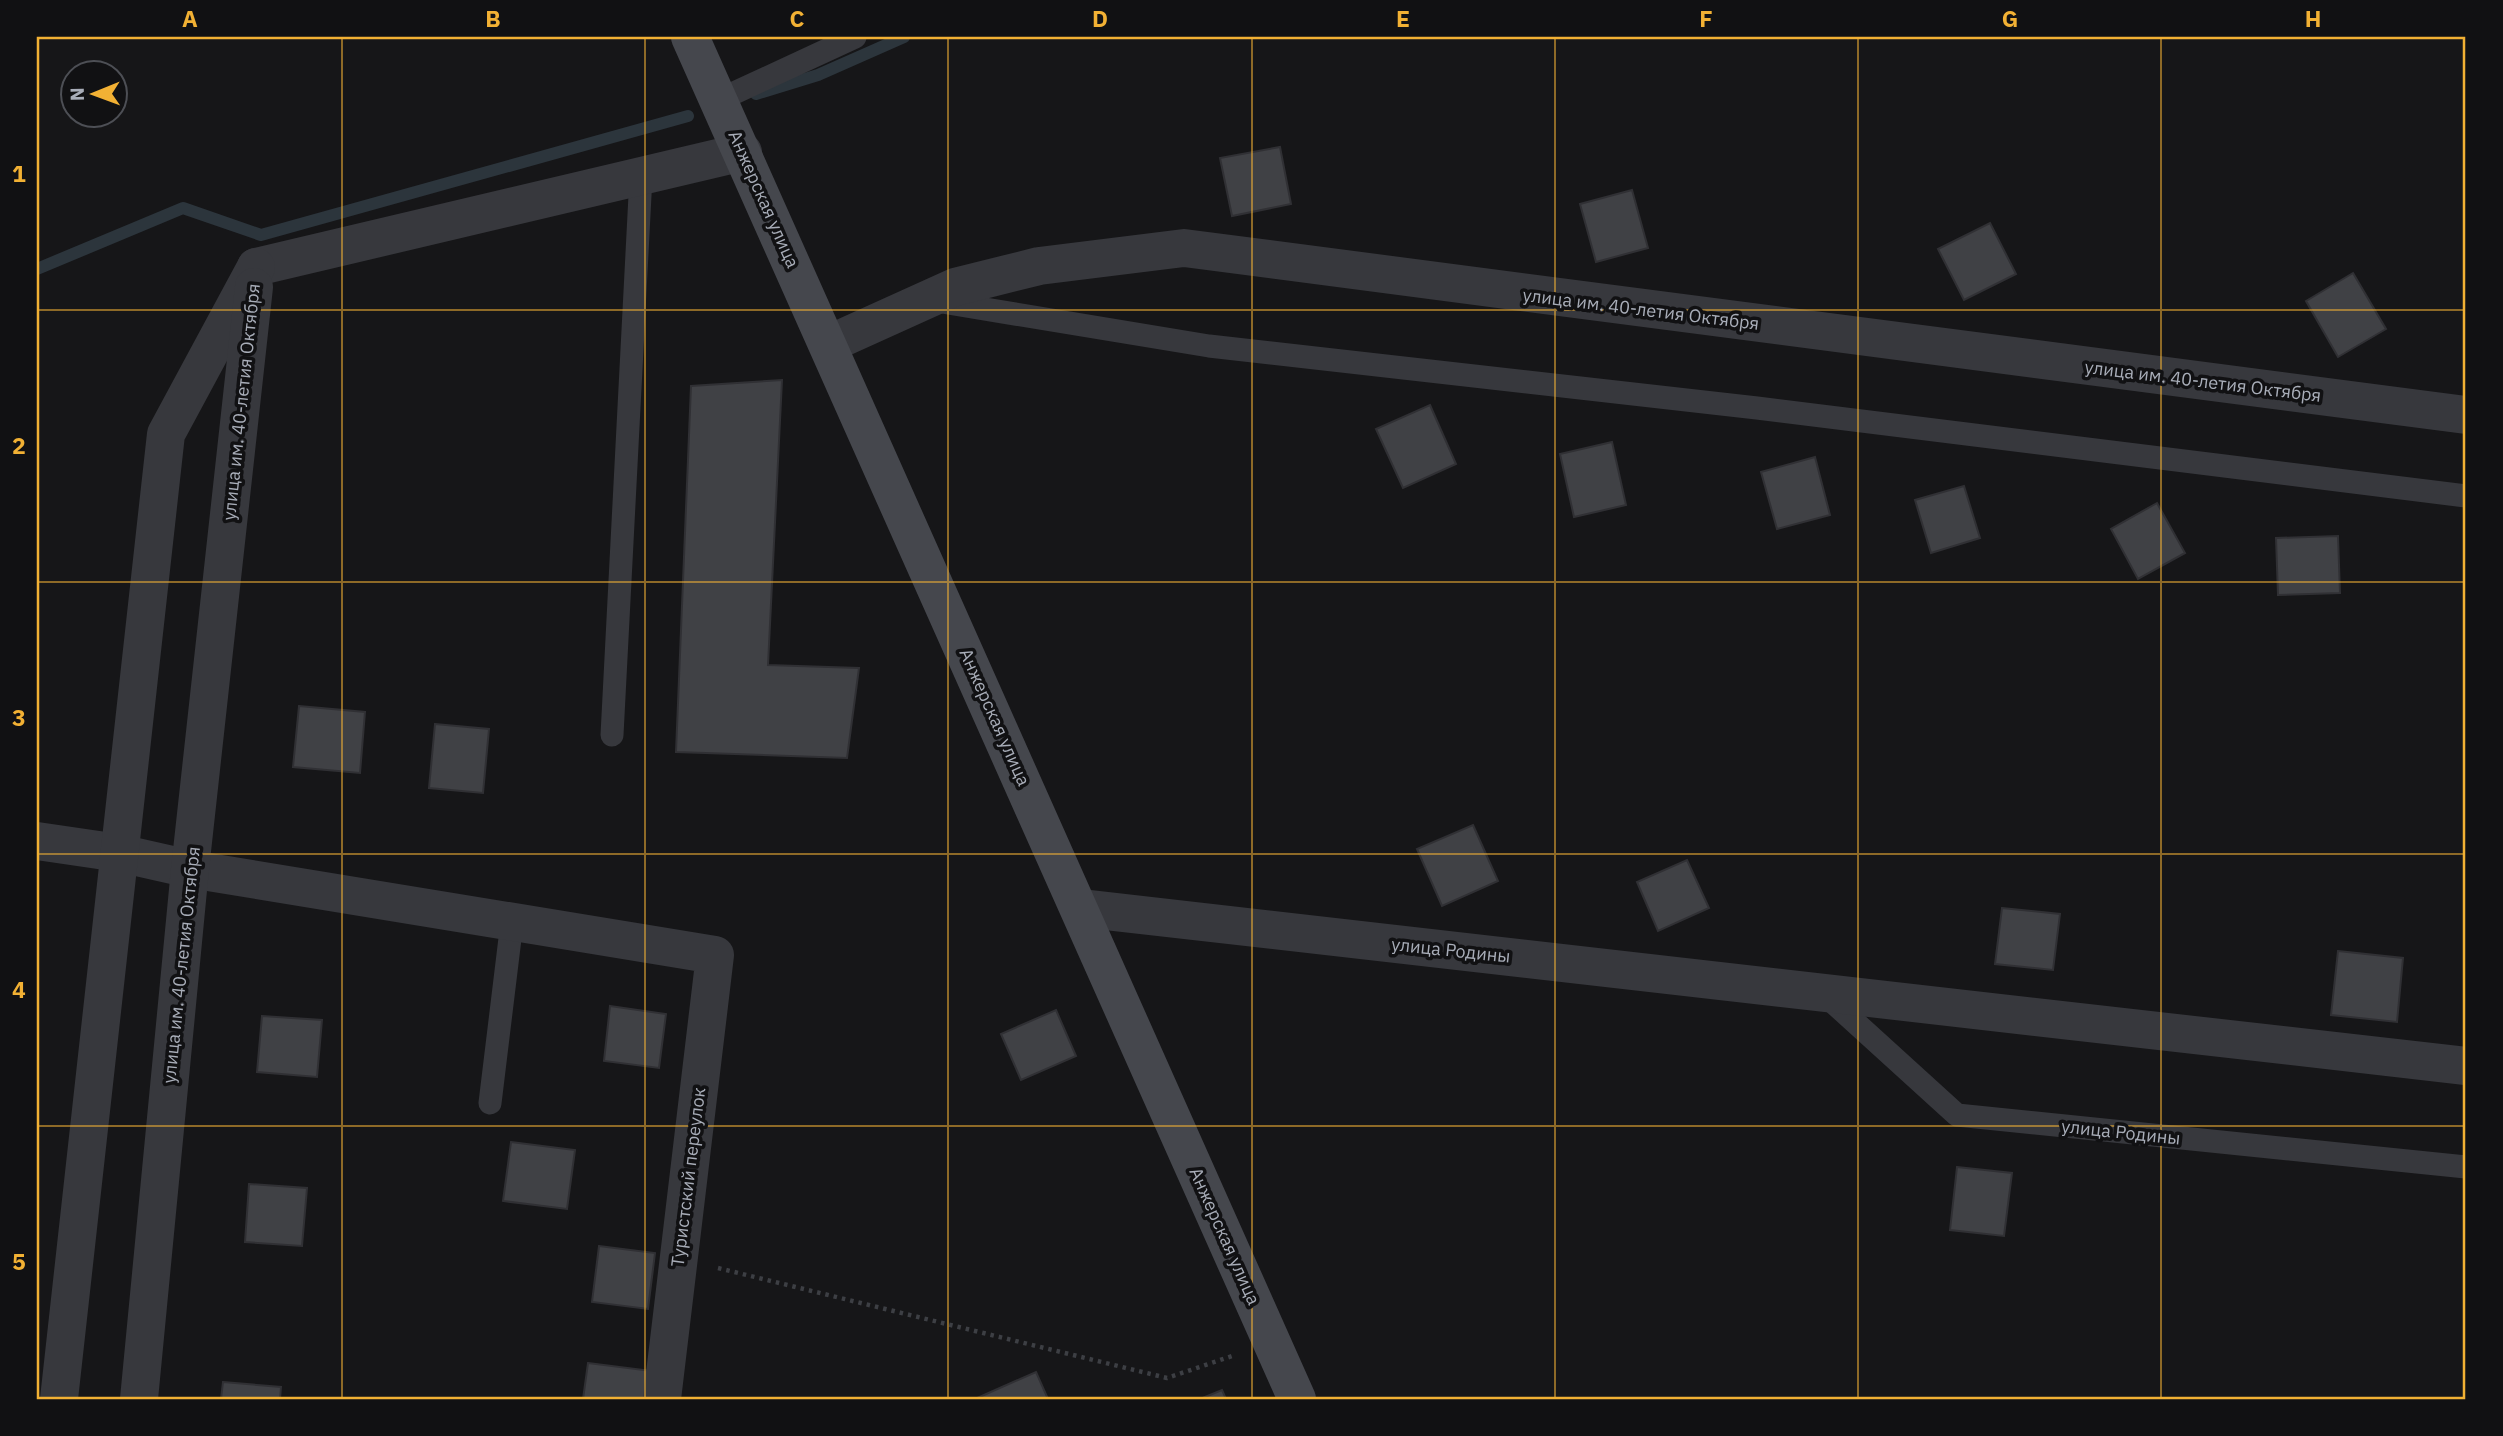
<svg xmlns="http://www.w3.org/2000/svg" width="2503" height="1436" font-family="'IBM Plex Sans',sans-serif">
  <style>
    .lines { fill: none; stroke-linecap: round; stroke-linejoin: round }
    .stream { stroke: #2c353c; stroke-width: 12 }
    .building { fill: #404145; stroke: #303034; stroke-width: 2 }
    .path { stroke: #3d3f44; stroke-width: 4.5; stroke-dasharray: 3.5 5; stroke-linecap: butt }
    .lane { stroke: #37383d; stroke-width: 23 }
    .street { stroke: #37383d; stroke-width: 38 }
    .secondary { stroke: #45474d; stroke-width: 38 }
    .grid { fill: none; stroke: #f2b134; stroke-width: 2; stroke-opacity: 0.55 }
    .labels { text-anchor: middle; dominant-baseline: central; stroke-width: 7; stroke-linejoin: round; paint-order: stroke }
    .street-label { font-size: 18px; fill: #a8adb8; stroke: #111113 }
    .neatline { fill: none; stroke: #f2b134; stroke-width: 2.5 }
    .grid-label { font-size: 23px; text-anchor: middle; font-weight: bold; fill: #f2b134 }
  </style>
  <rect width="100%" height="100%" fill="#161618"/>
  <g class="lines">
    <g class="stream">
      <path d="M756,94L818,75L904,37"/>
      <path d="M37,269L183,208L261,235L688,116"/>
    </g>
  </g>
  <g class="building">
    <path d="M1280,147L1291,204L1232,216L1220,158Z"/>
    <path d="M1632,190L1648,248L1596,262L1580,204Z"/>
    <path d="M1990,223L2016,274L1964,300L1938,249Z"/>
    <path d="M2353,273L2386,329L2338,357L2306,301Z"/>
    <path d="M782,380L768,665L859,668L847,758L676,752L691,386Z"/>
    <path d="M1430,405L1456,464L1403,488L1376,429Z"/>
    <path d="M1612,442L1626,505L1574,517L1560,454Z"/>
    <path d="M1815,457L1830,515L1777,529L1761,472Z"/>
    <path d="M1964,486L1980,538L1931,553L1915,500Z"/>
    <path d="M2157,503L2185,553L2138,579L2111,529Z"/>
    <path d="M2338,536L2340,593L2278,595L2276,538Z"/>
    <path d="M299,706L365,712L360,773L293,767Z"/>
    <path d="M435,724L489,729L483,793L429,788Z"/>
    <path d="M1473,825L1498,881L1442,906L1417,849Z"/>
    <path d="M1687,860L1709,908L1658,931L1637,882Z"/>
    <path d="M2002,908L2060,914L2053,970L1995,964Z"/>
    <path d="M2338,951L2403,958L2397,1022L2331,1015Z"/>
    <path d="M610,1006L666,1014L659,1068L604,1061Z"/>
    <path d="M1056,1010L1076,1056L1021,1080L1001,1034Z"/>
    <path d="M262,1016L322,1020L317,1077L257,1072Z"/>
    <path d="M511,1142L575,1150L567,1209L503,1201Z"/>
    <path d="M1957,1167L2012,1173L2004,1236L1950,1230Z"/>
    <path d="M249,1184L307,1188L302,1246L245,1242Z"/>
    <path d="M599,1246L655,1253L648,1309L592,1302Z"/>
    <path d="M588,1363L652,1371L648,1399H583Z"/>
    <path d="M1036,1372L1048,1399H975Z"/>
    <path d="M223,1382L281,1387L280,1399H221Z"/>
    <path d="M1222,1390L1226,1399H1200Z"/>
  </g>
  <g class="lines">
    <path class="path" d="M718,1268L1167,1378L1235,1355"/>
    <g class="lane">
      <path d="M719,100L855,37"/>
      <path d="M930,300L1209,346L1757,408L2466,496"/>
      <path d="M612,735L641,176"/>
      <path d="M1825,995L1957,1115L2466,1167"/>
      <path d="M490,1103L512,922"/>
    </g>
    <g class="street">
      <path d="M256,267L743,152"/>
      <path d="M829,344L955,287L1039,266L1184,248L2466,415"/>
      <path d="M37,841L119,853L190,869L715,955L662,1399"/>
      <path d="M1080,908L2466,1066"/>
      <path d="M59,1399L166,434L256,267"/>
      <path d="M139,1399L190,869L254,287"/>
    </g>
    <path class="secondary" d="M690,37L1297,1399"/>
  </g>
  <path class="grid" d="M342,37V1399M645,37V1399M948,37V1399M1252,37V1399M1555,37V1399M1858,37V1399M2161,37V1399M37,310H2466M37,582H2466M37,854H2466M37,1126H2466"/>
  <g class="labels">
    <g class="street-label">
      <text transform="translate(764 199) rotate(66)">Анжерская улица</text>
      <text transform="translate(1641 309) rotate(7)">улица им. 40-летия Октября</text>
      <text transform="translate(2203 381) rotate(7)">улица им. 40-летия Октября</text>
      <text transform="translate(241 402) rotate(-84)">улица им. 40-летия Октября</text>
      <text transform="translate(995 717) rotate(66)">Анжерская улица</text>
      <text transform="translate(1451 950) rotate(6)">улица Родины</text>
      <text transform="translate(181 965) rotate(-84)">улица им. 40-летия Октября</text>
      <text transform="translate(2121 1132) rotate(6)">улица Родины</text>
      <text transform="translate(688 1177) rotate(-83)">Туристский переулок</text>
      <text transform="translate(1225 1236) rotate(66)">Анжерская улица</text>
    </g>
  </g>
  <rect width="2503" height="1436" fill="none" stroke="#111113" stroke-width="77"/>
  <g transform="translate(94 94) rotate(269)"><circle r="33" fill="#111113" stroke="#4d4f55" stroke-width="2"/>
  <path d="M0-5L12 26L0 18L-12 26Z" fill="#f2b134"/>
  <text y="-10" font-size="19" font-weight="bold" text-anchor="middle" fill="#a8adb8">N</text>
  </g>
  <rect x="38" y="38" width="2426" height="1360" class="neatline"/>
  <g class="grid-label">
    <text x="190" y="27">A</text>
    <text x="493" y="27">B</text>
    <text x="797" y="27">C</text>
    <text x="1100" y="27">D</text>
    <text x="1403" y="27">E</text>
    <text x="1706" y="27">F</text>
    <text x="2010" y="27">G</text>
    <text x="2313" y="27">H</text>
    <text x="19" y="182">1</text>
    <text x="19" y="454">2</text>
    <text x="19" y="726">3</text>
    <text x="19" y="998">4</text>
    <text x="19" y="1270">5</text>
  </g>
</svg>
